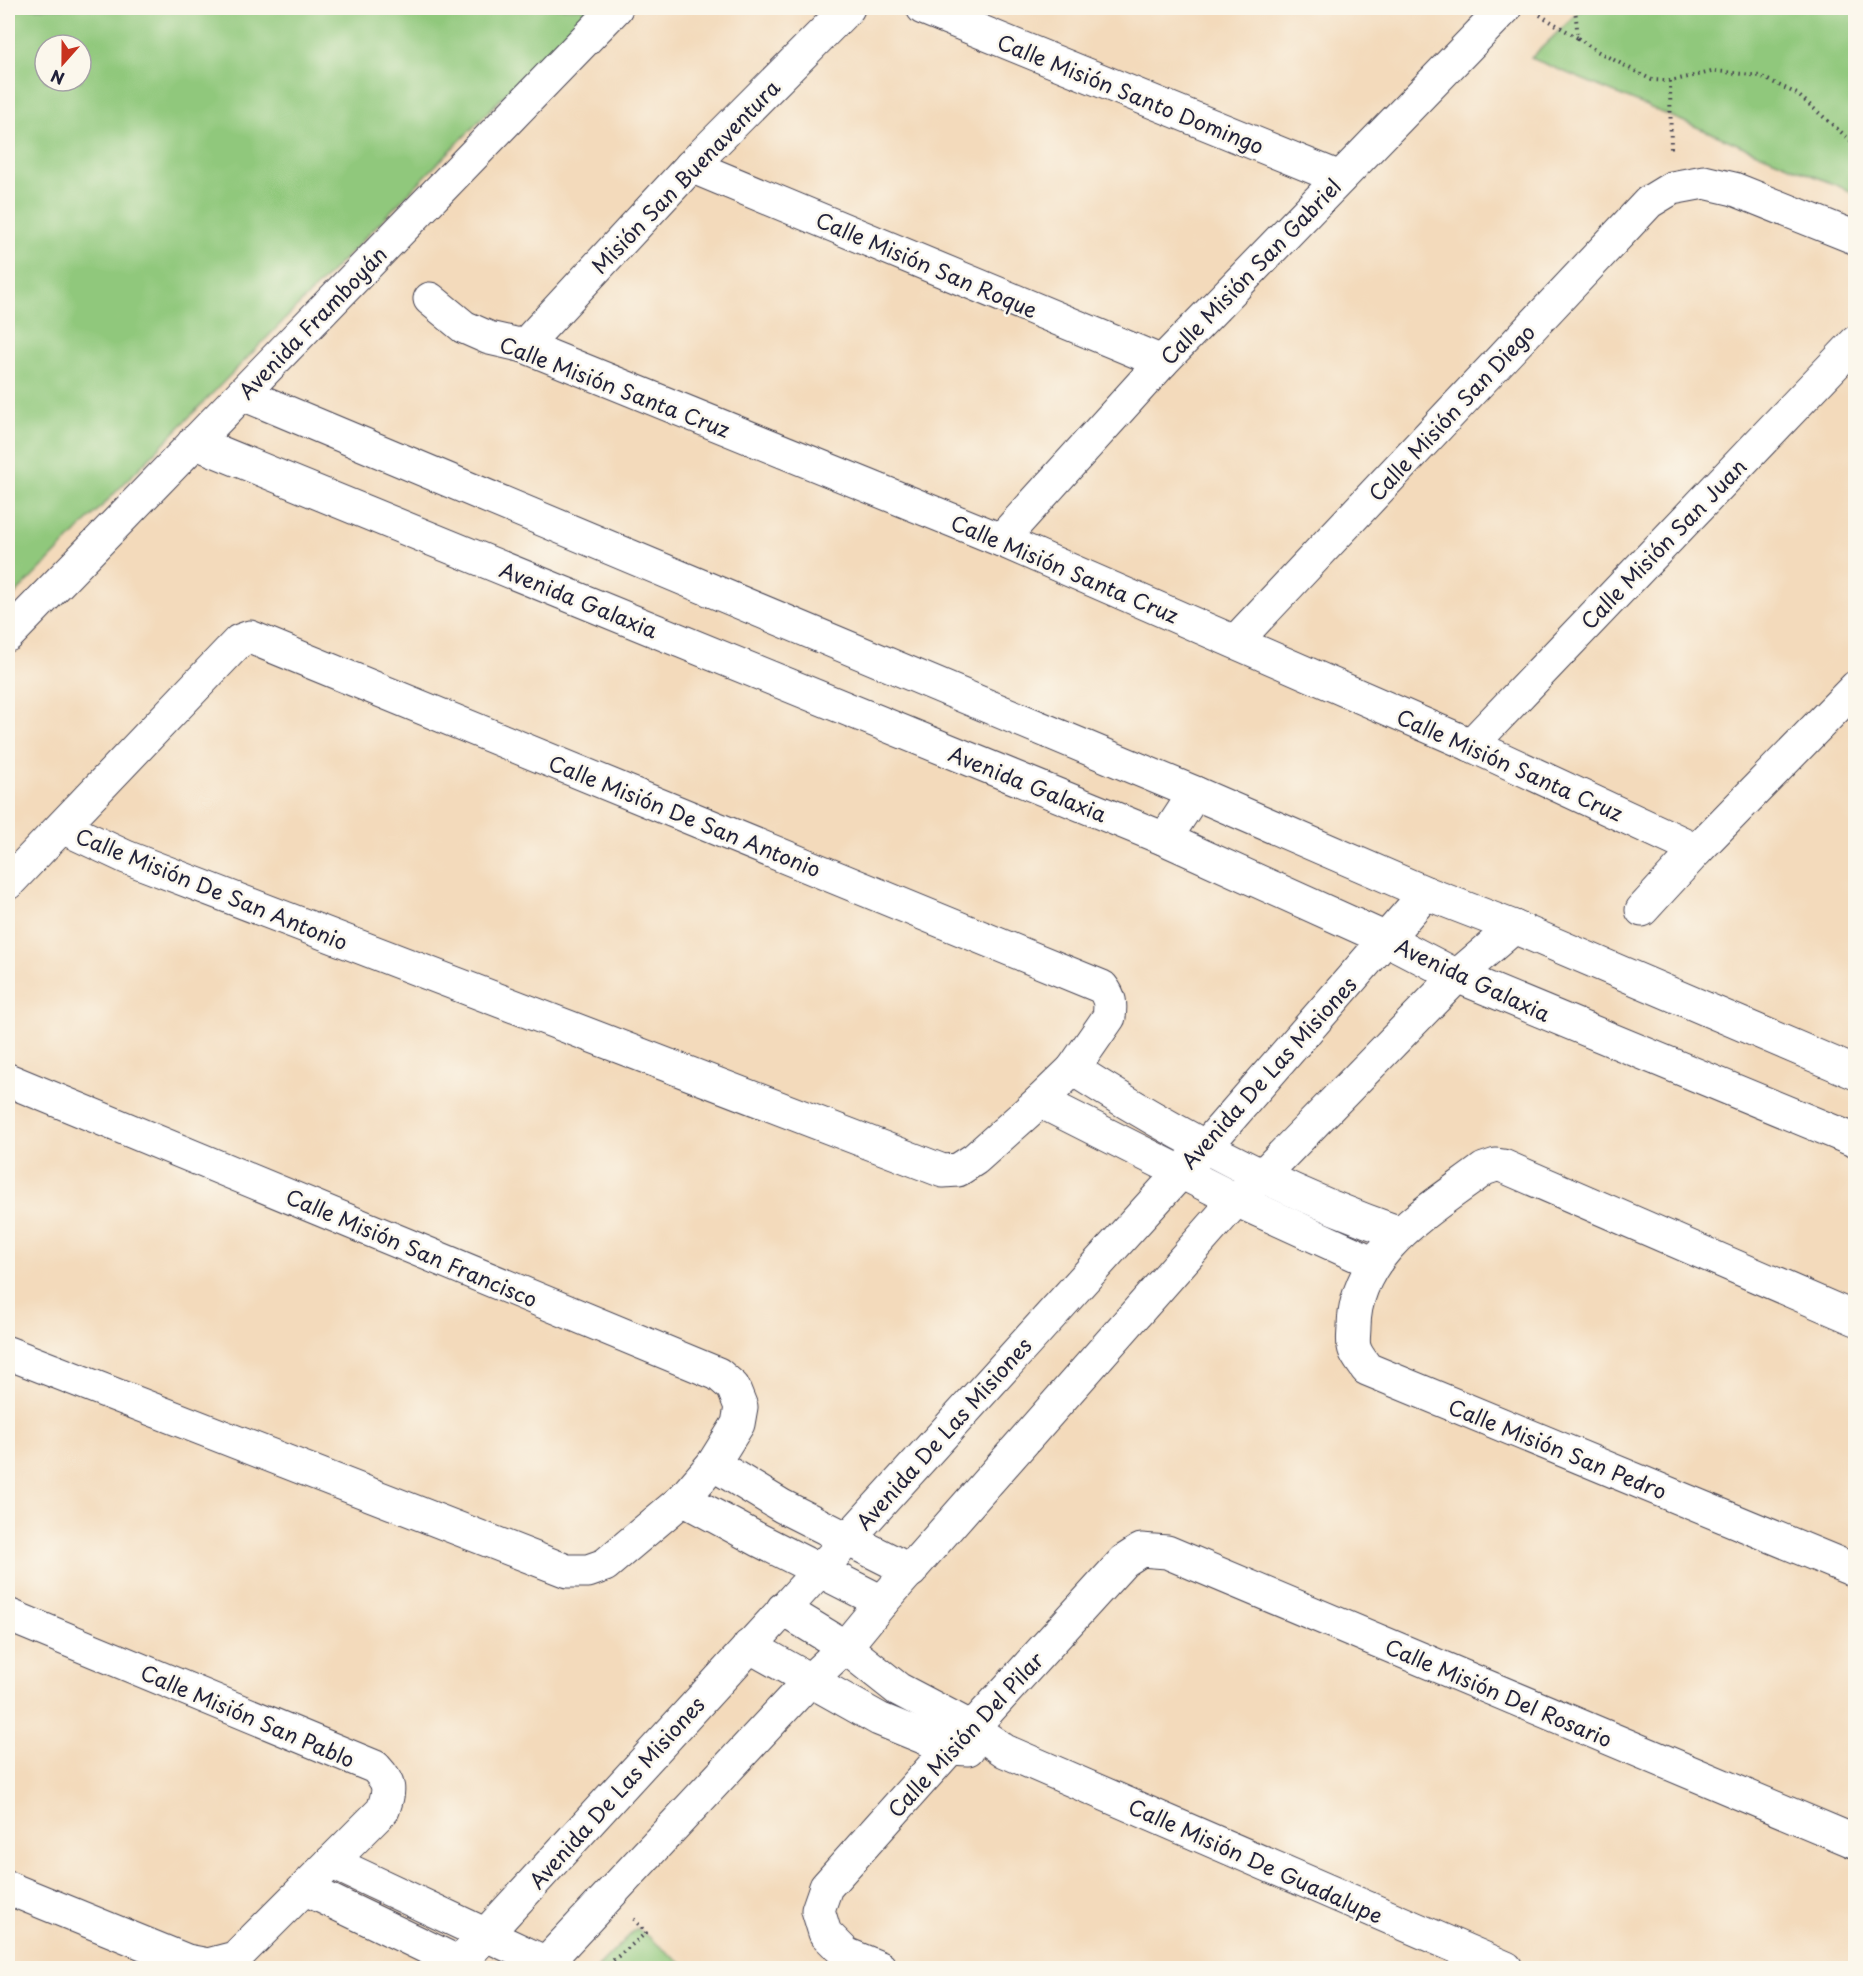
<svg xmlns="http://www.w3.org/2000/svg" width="1863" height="1976" font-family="'Playpen Sans',sans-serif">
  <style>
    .green { fill: #90c87b; stroke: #59755b; stroke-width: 1.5; fill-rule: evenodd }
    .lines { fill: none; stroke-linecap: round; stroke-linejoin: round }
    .minor-casing { stroke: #413e4e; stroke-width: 35 }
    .path { stroke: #413e4e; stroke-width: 4; stroke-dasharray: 1.5 4.5; stroke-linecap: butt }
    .minor { stroke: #fff; stroke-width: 33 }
    .labels { text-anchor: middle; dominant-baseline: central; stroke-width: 5; stroke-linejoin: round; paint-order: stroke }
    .street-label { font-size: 21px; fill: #22223b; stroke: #fbf7ec }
  </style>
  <rect width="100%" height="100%" fill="#fbf7ec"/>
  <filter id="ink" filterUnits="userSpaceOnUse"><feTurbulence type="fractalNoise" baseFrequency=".0167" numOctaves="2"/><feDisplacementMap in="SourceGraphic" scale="12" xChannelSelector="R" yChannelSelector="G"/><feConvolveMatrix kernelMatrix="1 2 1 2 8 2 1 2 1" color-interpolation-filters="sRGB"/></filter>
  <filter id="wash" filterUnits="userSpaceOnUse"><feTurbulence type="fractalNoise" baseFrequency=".008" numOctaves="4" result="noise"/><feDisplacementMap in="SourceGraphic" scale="24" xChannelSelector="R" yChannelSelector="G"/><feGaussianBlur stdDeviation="1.35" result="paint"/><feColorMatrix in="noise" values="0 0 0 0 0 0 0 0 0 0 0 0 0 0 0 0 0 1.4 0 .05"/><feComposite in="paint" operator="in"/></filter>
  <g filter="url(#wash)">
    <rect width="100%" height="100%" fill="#f3dabb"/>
    <g class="green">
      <path d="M8,8H590L8,602ZM45,45H81V81H45Z"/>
      <path d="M1583,8H1855V193L1531,58Z"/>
      <path d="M637,1928L687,1968H597Z"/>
    </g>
  </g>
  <g filter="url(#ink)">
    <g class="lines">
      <defs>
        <g id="minor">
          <path d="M923,8L1340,178"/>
          <path d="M691,166L1162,362"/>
          <path d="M430,299L464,327L489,338L524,346L1001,540L1471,745L1697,850"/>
          <path d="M524,346L691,166L848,8"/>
          <path d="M243,394L1195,793L1426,893L1514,927L1856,1073"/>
          <path d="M194,442L1165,839L1386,939L1457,976L1856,1141"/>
          <path d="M1001,540L1162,362L1505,8"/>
          <path d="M8,635L616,8"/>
          <path d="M1236,641L1649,202L1672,188L1704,182L1734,189L1856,238"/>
          <path d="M1471,745L1856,342"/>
          <path d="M1165,839L1195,793"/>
          <path d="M8,883L239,641L250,637L1102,987C1110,997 1111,1004 1109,1017L1073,1069L1040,1101L975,1159L958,1170L943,1171L126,857L62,827"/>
          <path d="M1642,910L1697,850L1856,687"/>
          <path d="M1073,1069C1176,1135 1284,1193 1400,1233"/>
          <path d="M8,1080L718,1374L733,1387L741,1407L738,1424L713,1464L683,1499L605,1565L588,1571H567L8,1353"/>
          <path d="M1040,1101L1236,1200L1374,1263"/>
          <path d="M1856,1319L1503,1166L1496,1165L1484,1169C1430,1210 1355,1251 1354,1327C1354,1334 1352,1343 1355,1350C1357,1356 1363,1363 1367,1369L1856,1571"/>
          <path d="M713,1464L782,1506L911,1571"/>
          <path d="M683,1499L759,1540L882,1602"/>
          <path d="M783,1609L845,1647L898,1689L972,1728L1005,1751L1506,1968"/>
          <path d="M8,1615L375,1767C391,1784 390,1789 383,1810L235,1958L208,1965L187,1961L8,1888"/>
          <path d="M749,1646L879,1719L950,1748L968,1749"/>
          <path d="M331,1862L546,1963"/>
          <path d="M306,1889L470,1968"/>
          <path d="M455,1968L819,1571L1181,1172L1205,1147L1426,893"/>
          <path d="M541,1968L811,1679L845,1647L882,1602L1236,1200L1262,1176L1457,976L1514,927"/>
          <path d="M880,1968L846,1954L825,1933L818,1910L826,1887L950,1748L972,1728L1124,1561L1141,1550L1167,1552L1856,1842"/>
        </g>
      </defs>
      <use href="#minor" class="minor-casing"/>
      <g class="path">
        <path d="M1575,8L1578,38L1595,50L1652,80L1670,81L1716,71L1760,76L1797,94L1856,145"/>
        <path d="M1540,15L1578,38"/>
        <path d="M1670,81L1671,152"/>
        <path d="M604,1968L646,1933L634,1919"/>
      </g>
      <use href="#minor" class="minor"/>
    </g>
  </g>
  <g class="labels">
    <g class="street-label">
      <text transform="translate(1131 93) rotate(22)">Calle Misión Santo Domingo</text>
      <text transform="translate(685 176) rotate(-46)">Misión San Buenaventura</text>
      <text transform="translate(927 264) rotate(23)">Calle Misión San Roque</text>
      <text transform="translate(1250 271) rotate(-46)">Calle Misión San Gabriel</text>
      <text transform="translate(312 322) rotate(-46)">Avenida Framboyán</text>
      <text transform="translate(615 386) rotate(21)">Calle Misión Santa Cruz</text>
      <text transform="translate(1451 412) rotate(-47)">Calle Misión San Diego</text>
      <text transform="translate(1663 543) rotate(-46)">Calle Misión San Juan</text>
      <text transform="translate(1065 568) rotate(23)">Calle Misión Santa Cruz</text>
      <text transform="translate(579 599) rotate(22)">Avenida Galaxia</text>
      <text transform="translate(1510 764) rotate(24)">Calle Misión Santa Cruz</text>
      <text transform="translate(1028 783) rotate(22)">Avenida Galaxia</text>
      <text transform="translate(685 815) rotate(22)">Calle Misión De San Antonio</text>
      <text transform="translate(212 888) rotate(22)">Calle Misión De San Antonio</text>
      <text transform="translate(1473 979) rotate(25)">Avenida Galaxia</text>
      <text transform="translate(1268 1072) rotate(-48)">Avenida De Las Misiones</text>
      <text transform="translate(412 1247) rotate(23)">Calle Misión San Francisco</text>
      <text transform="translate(943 1433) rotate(-48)">Avenida De Las Misiones</text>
      <text transform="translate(1558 1448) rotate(22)">Calle Misión San Pedro</text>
      <text transform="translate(1499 1692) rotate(23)">Calle Misión Del Rosario</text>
      <text transform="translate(248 1715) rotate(23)">Calle Misión San Pablo</text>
      <text transform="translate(965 1734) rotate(-47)">Calle Misión Del Pilar</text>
      <text transform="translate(616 1792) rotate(-48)">Avenida De Las Misiones</text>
      <text transform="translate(1256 1860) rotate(24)">Calle Misión De Guadalupe</text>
    </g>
  </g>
  <rect width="1863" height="1976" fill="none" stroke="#fbf7ec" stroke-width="30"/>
  <g transform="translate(63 63) rotate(201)"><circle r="28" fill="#fbf7ec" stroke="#a4a2a5" stroke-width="1.5"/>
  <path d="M0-4.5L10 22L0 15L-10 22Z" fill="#c8321e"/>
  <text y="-9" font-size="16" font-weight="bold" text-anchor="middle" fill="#22223b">N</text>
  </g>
</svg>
